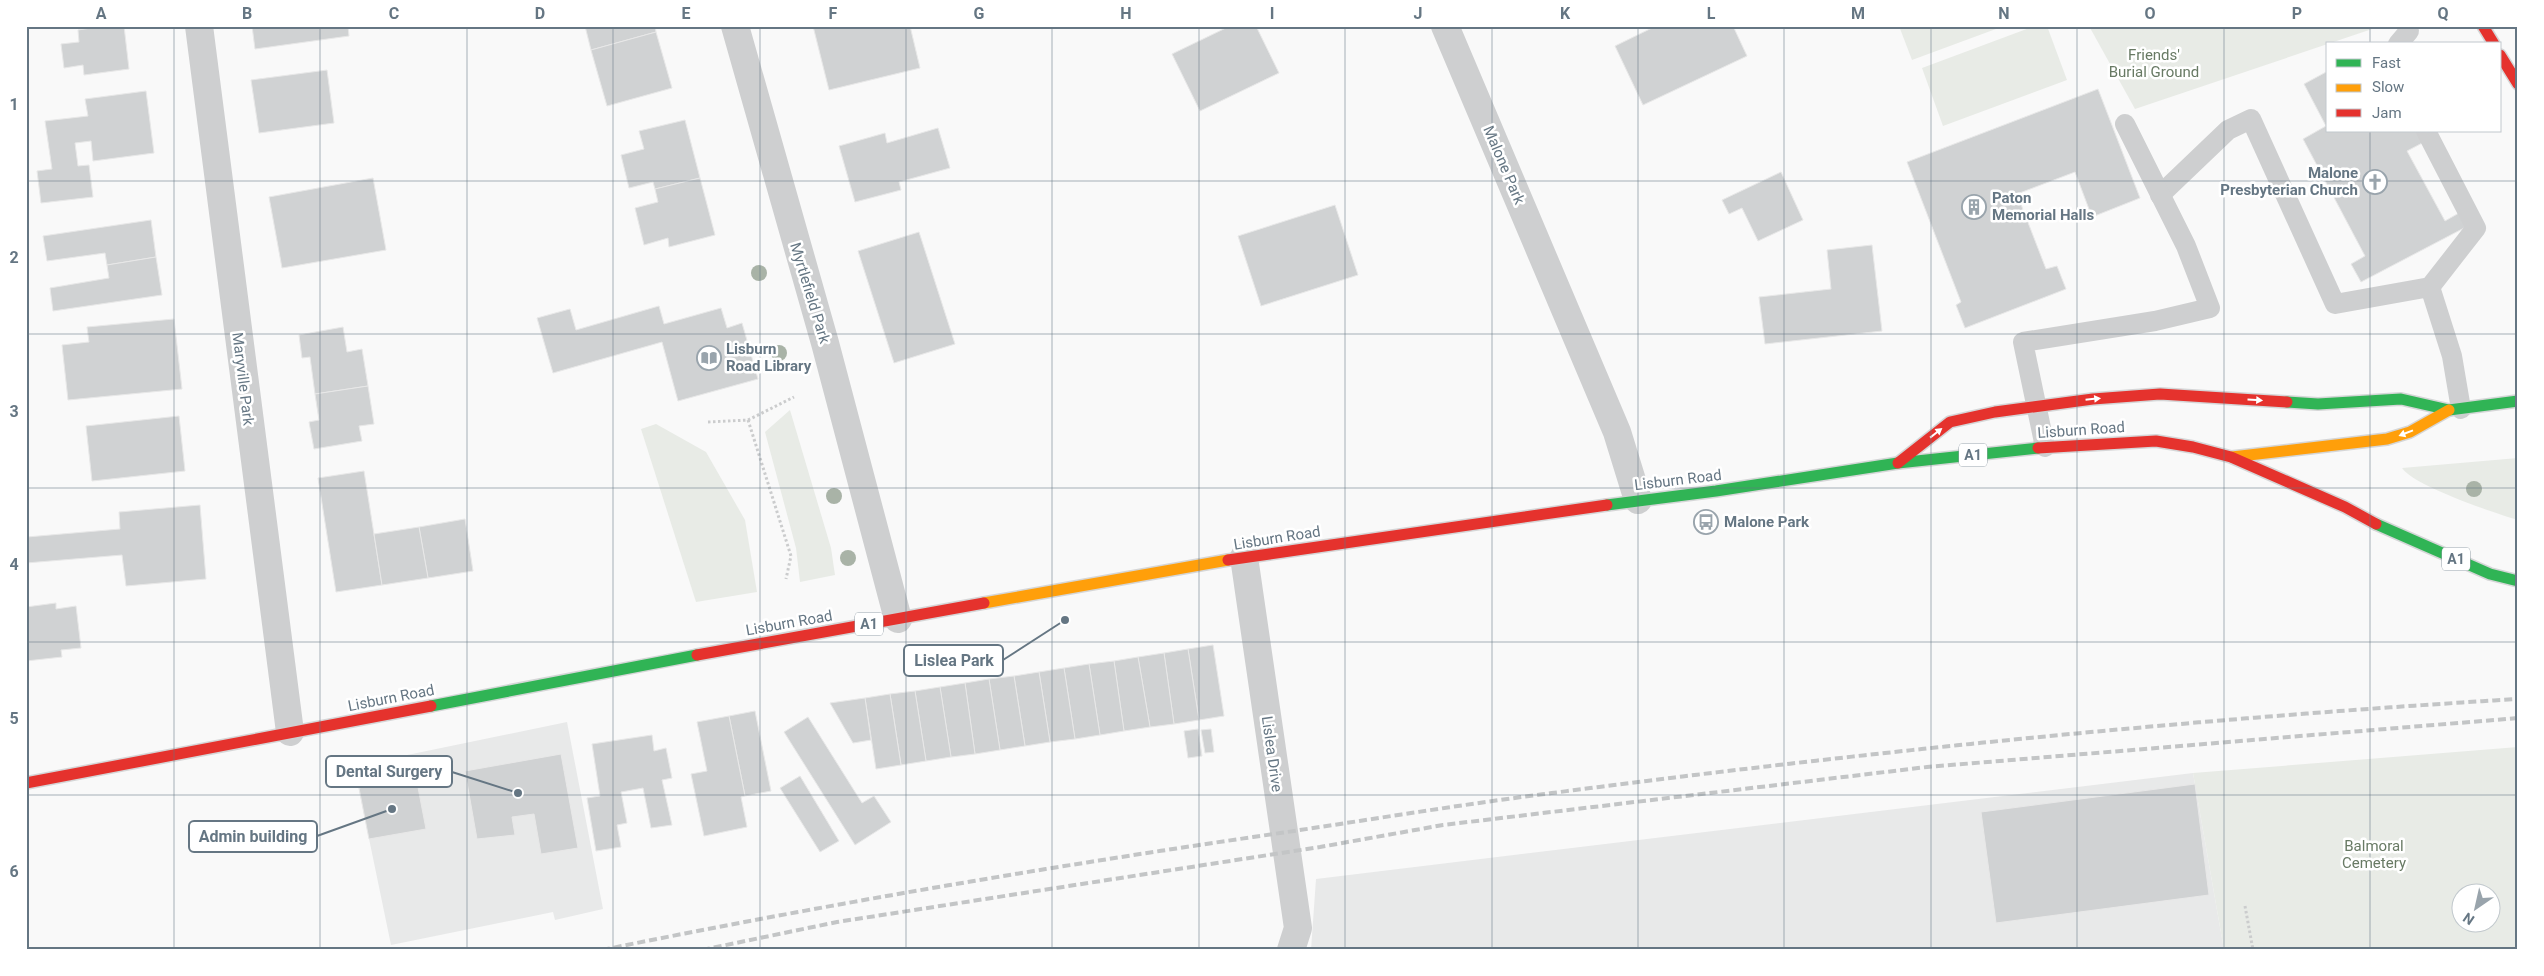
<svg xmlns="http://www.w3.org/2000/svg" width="2544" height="976" font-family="Roboto,sans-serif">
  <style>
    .built { fill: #e8e9e9 }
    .green { fill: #e8ebe6; fill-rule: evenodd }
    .building { fill: #d0d2d3; stroke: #e8e8e8 }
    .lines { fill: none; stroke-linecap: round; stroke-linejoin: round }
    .fast-casing { stroke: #d5d6d7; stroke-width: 14 }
    .slow-casing { stroke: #d5d6d7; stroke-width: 14 }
    .jam-casing { stroke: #d5d6d7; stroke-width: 14 }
    .path { stroke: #cbcccd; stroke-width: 3; stroke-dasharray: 2.5 2.5; stroke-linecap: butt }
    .lane { stroke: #cecfd0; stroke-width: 20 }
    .street { stroke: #cecfd0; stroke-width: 28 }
    .fast { stroke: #30b455; stroke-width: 11 }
    .slow { stroke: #ff9f0a; stroke-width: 11 }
    .jam { stroke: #e5322d; stroke-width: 11 }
    .rail { stroke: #c3c5c6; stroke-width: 4; stroke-dasharray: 8 4; stroke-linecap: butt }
    .tree { fill: #a9b3a7 }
    .oneway { fill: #fff }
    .grid { fill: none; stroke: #657683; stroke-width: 1; stroke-opacity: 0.55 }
    .labels { text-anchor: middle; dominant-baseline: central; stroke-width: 5; stroke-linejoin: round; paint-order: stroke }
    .shield { fill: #fff; stroke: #939fa8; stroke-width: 1 }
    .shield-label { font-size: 14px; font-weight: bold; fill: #657683 }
    .park-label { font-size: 15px; fill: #687a64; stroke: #fff }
    .street-label { font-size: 15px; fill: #657683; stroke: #fff }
    .poi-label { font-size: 15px; font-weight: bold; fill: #657683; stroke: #fff; text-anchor: start }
    .leader { fill: none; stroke: #657683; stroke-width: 2 }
    .callout-dot { fill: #657683; stroke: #fff; stroke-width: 2 }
    .callout { fill: #fff; stroke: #657683; stroke-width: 2 }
    .callout-label { font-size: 16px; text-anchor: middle; font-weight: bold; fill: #657683 }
    .neatline { fill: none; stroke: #657683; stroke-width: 2 }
    .grid-label { font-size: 16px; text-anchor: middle; font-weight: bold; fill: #657683 }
  </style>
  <rect width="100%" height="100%" fill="#f9f9f9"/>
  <g class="built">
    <path d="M567,722L603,909L555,920L553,912L391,945L354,766Z"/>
    <path d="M2193,773L2224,950H1311L1316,879Z"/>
  </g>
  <g class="green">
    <path d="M1899,26H2004L1912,60Z"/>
    <path d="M2035,26H2047L2067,80L1943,126L1922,68Z"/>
    <path d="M2089,26H2381L2135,109Z"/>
    <path d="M790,410L831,548L835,575L800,582L796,548L765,432Z"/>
    <path d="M656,424L706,452L745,520L757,592L696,602L641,429Z"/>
    <path d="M2518,458V520C2494,513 2414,486 2402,468Z"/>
    <path d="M2518,747V950H2224L2193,773ZM2462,894H2492V924H2462Z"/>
  </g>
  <g class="building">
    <path d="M105,26H124L129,69L84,75L83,65L64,68L61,44L79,42L78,30Z"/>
    <path d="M252,26H348L349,36L255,49Z"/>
    <path d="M585,26H655L656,32L591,50Z"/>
    <path d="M813,26H910L920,68L829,90Z"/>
    <path d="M1230,26H1256L1279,73L1200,111L1172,54Z"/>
    <path d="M1656,26H1733L1747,56L1643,105L1615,46Z"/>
    <path d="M656,32L672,88L607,106L591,50Z"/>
    <path d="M327,70L334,123L259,133L251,80Z"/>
    <path d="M2328,71V131H2421L2426,141L2407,151L2445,221L2459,213L2466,227L2361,282L2351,264L2365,256L2303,139L2326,126L2304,84Z"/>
    <path d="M2098,89L2140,198L2092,217L2075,172L2017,194L2046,269L2057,266L2066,289L1965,328L1956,305L1961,302L1907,162Z"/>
    <path d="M146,91L154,153L93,161L91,141L75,143L78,166L89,165L93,197L41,203L37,171L52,169L45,121L88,116L85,99Z"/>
    <path d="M685,120L700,178L655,189L653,182L629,188L621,155L644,149L639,131Z"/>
    <path d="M938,128L950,168L899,182L901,190L855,202L839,146L885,133L887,143Z"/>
    <path d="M1781,172L1803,220L1758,241L1742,208L1729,214L1722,200Z"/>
    <path d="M373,178L386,250L282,268L269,197Z"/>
    <path d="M700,178L715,235L669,247L668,238L644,245L635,208L658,202L655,189Z"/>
    <path d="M1335,205L1358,275L1261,306L1238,236Z"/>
    <path d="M151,220L156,257L107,265L105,253L47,261L43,236Z"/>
    <path d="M919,232L955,344L894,363L858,251Z"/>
    <path d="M1872,245L1882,331L1765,344L1759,297L1831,289L1827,250Z"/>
    <path d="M156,257L162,295L53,311L50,288L109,278L107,265Z"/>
    <path d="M659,306L664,324L721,308L727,328L742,323L758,379L678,401L662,342L553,373L537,318L570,309L576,330Z"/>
    <path d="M174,319L182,389L68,400L62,345L89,342L87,327Z"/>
    <path d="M343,327L347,352L362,349L368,386L315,394L310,357L302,358L299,335Z"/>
    <path d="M368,386L374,424L359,426L362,441L314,449L309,422L319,420L315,394Z"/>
    <path d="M179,416L185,471L92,481L86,426Z"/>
    <path d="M364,471L382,585L336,592L318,478Z"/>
    <path d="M200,505L206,579L126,586L122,555L26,563V530L27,537L120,529L119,512Z"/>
    <path d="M465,519L473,571L428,578L419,527Z"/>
    <path d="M419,527L428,578L382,585L374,534Z"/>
    <path d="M56,603V609L76,606L81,648L61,650L62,657L26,661V607Z"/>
    <path d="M1213,645L1224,716L1199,720L1188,649Z"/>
    <path d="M1188,649L1199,720L1174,724L1164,653Z"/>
    <path d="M1164,653L1174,724L1150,727L1138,657Z"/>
    <path d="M1138,657L1150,727L1124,731L1114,661Z"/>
    <path d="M1114,661L1124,731L1100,735L1089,664Z"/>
    <path d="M1089,664L1100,735L1075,739L1064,668Z"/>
    <path d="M1064,668L1075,739L1050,742L1039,672Z"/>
    <path d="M1039,672L1050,742L1025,746L1014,676Z"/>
    <path d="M1014,676L1025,746L1000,750L989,679Z"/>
    <path d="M989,679L1000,750L975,754L965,683Z"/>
    <path d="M965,683L975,754L951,757L940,687Z"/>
    <path d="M940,687L951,757L926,761L915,691Z"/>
    <path d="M915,691L926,761L901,765L890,694Z"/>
    <path d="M890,694L901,765L876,769L865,698Z"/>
    <path d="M865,698L871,740L853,743L830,703Z"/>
    <path d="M755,711L771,791L745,796L729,716Z"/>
    <path d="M729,716L745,796L741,797L747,827L704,836L691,774L707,771L697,722Z"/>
    <path d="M808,717L862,803L874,796L891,822L855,845L784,732Z"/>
    <path d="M1198,729L1202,756L1188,758L1184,731Z"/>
    <path d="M1211,729L1214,752L1205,753L1201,730Z"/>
    <path d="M652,735L654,751L666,748L672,778L662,780L672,825L651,828L643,788L621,792L627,823L617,825L621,847L596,851L587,798L600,796L592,744Z"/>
    <path d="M561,754L578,848L541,854L534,814L512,817L515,835L477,839L465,771Z"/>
    <path d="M800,776L839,841L820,852L780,788Z"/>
    <path d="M416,777L426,829L369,839L359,788Z"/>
    <path d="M2195,784L2209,895L1996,923L1981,812Z"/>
  </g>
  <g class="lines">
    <defs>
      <g id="fast">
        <path d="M2287,402L2318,404L2401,399L2449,410L2518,401"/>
        <path d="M1607,505L1716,491L1898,463L2038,448"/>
        <path d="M2376,524L2490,574L2518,581"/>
        <path d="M431,706L697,655"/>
      </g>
      <g id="slow">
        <path d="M2232,457L2387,439L2410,432L2449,410"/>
        <path d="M984,603L1228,560"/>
      </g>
      <g id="jam">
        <path d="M2483,26L2494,44"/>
        <path d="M2500,55L2518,84"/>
        <path d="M2038,448L2156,441L2193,447L2231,457L2345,507L2376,524"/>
        <path d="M1898,463L1950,422L1995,412L2093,399L2160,394L2287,402"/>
        <path d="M1228,560L1607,505"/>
        <path d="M697,655L984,603"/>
        <path d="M26,783L431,706"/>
      </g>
    </defs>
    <use href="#fast" class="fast-casing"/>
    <use href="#slow" class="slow-casing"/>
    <use href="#jam" class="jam-casing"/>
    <g class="path">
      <path d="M748,420L791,556L786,579"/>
      <path d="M708,422L748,420L794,397"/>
      <path d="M2245,906L2253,950"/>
    </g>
    <g class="lane">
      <path d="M2398,44L2409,31"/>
      <path d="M2160,195L2228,130L2251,119L2335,304L2430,287L2476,228L2426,131"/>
      <path d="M2430,287L2452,356L2461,409"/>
      <path d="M2045,447L2023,342L2155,321L2210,308L2186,246L2125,124"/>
    </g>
    <g class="street">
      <path d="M199,26L290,732"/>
      <path d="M735,26L825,343L898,619"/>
      <path d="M1445,26L1617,432L1638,500"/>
      <path d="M1244,557L1298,928L1291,950"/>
    </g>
    <use href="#fast" class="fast"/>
    <use href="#slow" class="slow"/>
    <use href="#jam" class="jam"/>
    <g class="rail">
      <path d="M602,950C818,906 1035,869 1253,837C1343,824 1432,809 1522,797C1853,753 2185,719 2518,699"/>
      <path d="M702,950L837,922L1320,847L1443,825L1927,767L2518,718"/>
    </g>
  </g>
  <g class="tree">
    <circle cx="759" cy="273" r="8"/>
    <circle cx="779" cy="353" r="8"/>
    <circle cx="2474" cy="489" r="8"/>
    <circle cx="834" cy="496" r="8"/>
    <circle cx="848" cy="558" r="8"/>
  </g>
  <defs><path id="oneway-solid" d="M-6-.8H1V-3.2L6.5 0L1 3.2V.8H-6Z" transform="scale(1.25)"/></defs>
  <g class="oneway">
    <use href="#oneway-solid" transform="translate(2093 399) rotate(-6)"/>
    <use href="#oneway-solid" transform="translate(2255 400) rotate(3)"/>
    <use href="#oneway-solid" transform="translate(1936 433) rotate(-38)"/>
    <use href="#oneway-solid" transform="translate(2406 433) rotate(159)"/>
  </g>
  <path class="grid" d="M174,26V950M320,26V950M467,26V950M613,26V950M760,26V950M906,26V950M1052,26V950M1199,26V950M1345,26V950M1492,26V950M1638,26V950M1784,26V950M1931,26V950M2077,26V950M2224,26V950M2370,26V44M2370,131V950M26,181H2518M26,334H2518M26,488H2518M26,642H2518M26,795H2518"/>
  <defs>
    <symbol id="church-ring" viewBox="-11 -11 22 22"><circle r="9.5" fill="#fff" stroke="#99a4ac" stroke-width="1.5"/><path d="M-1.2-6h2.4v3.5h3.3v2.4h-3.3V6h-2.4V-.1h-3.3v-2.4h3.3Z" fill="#99a4ac"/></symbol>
    <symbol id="building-ring" viewBox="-11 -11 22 22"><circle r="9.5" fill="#fff" stroke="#99a4ac" stroke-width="1.5"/><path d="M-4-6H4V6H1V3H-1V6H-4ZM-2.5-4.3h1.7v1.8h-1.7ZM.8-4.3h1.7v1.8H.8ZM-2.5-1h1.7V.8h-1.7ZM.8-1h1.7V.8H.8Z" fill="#99a4ac"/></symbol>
    <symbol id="library-ring" viewBox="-11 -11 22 22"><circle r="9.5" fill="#fff" stroke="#99a4ac" stroke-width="1.5"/><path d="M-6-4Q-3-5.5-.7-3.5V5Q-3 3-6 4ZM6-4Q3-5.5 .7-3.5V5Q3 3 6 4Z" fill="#99a4ac"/></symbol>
    <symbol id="bus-ring" viewBox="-11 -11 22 22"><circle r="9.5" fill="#fff" stroke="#99a4ac" stroke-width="1.5"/><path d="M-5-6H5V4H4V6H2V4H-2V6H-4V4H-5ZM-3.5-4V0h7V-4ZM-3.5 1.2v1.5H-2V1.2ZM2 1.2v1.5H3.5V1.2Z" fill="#99a4ac"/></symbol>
  </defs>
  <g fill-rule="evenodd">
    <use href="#church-ring" x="2361" y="168" width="28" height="28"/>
    <use href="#building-ring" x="1960" y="193" width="28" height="28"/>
    <use href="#library-ring" x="695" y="344" width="28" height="28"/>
    <use href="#bus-ring" x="1692" y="508" width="28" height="28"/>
  </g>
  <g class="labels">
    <g class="shield">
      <rect x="1959" y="443.5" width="28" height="23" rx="4"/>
      <rect x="2442" y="547.5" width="28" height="23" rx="4"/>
      <rect x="855" y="612.5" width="28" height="23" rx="4"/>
    </g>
    <g class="shield-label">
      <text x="1973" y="455">A1</text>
      <text x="2456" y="559">A1</text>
      <text x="869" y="624">A1</text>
    </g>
    <g class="park-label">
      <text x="2154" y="55">Friends'<tspan x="2154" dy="17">Burial Ground</tspan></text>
      <text x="2374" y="846">Balmoral<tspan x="2374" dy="17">Cemetery</tspan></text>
    </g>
    <g class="street-label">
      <text transform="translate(1504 165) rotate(67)">Malone Park</text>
      <text transform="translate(810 293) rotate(73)">Myrtlefield Park</text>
      <text transform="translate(243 379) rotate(83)">Maryville Park</text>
      <text transform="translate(2081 430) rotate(-4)">Lisburn Road</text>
      <text transform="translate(1678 480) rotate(-7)">Lisburn Road</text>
      <text transform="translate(1277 538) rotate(-9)">Lisburn Road</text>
      <text transform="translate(789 623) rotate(-10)">Lisburn Road</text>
      <text transform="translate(391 698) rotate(-11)">Lisburn Road</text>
      <text transform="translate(1272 754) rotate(82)">Lislea Drive</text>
    </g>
    <g class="poi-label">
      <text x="2358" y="173" text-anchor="end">Malone<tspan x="2358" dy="17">Presbyterian Church</tspan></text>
      <text x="1992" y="198">Paton<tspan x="1992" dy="17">Memorial Halls</tspan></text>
      <text x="726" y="349">Lisburn<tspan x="726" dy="17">Road Library</tspan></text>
      <text x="1724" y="522">Malone Park</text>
    </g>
  </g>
  <path class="leader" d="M1065 620L1003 660M518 793L452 772M392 809L317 836"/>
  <g class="callout-dot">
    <circle cx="1065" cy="620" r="5"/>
    <circle cx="518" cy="793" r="5"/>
    <circle cx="392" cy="809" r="5"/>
  </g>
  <g class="callout">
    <rect x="904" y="645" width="99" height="31" rx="5"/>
    <rect x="326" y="756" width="126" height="31" rx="5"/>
    <rect x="189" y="821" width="128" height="31" rx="5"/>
  </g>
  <g class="callout-label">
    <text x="954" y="666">Lislea Park</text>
    <text x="389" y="777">Dental Surgery</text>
    <text x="253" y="842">Admin building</text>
  </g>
  <rect width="2544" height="976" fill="none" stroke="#ffffff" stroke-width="55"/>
  <rect x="2326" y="42" width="175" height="90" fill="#ffffff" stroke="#c1c8cd"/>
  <rect x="2336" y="59" width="25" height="8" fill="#30b455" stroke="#c1c8cd"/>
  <text x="2372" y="68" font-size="15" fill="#657683">Fast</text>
  <rect x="2336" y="84" width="25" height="8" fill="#ff9f0a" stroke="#c1c8cd"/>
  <text x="2372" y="92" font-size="15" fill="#657683">Slow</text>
  <rect x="2336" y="109" width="25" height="8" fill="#e5322d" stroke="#c1c8cd"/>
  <text x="2372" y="118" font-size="15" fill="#657683">Jam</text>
  <g transform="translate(2476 908) rotate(214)"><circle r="24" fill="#ffffff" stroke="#c1c8cd"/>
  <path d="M0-4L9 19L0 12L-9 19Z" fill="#99a4ac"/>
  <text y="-8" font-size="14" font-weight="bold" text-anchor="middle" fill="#657683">N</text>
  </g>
  <rect x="28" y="28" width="2488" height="920" class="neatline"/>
  <g class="grid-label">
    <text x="101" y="19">A</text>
    <text x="247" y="19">B</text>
    <text x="394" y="19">C</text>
    <text x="540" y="19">D</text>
    <text x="686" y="19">E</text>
    <text x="833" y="19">F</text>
    <text x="979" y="19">G</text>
    <text x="1126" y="19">H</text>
    <text x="1272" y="19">I</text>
    <text x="1418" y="19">J</text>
    <text x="1565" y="19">K</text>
    <text x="1711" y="19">L</text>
    <text x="1858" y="19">M</text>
    <text x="2004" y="19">N</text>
    <text x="2150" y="19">O</text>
    <text x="2297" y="19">P</text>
    <text x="2443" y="19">Q</text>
    <text x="14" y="110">1</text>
    <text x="14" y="263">2</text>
    <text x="14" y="417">3</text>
    <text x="14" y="570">4</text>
    <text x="14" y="724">5</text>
    <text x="14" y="877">6</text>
  </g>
</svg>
